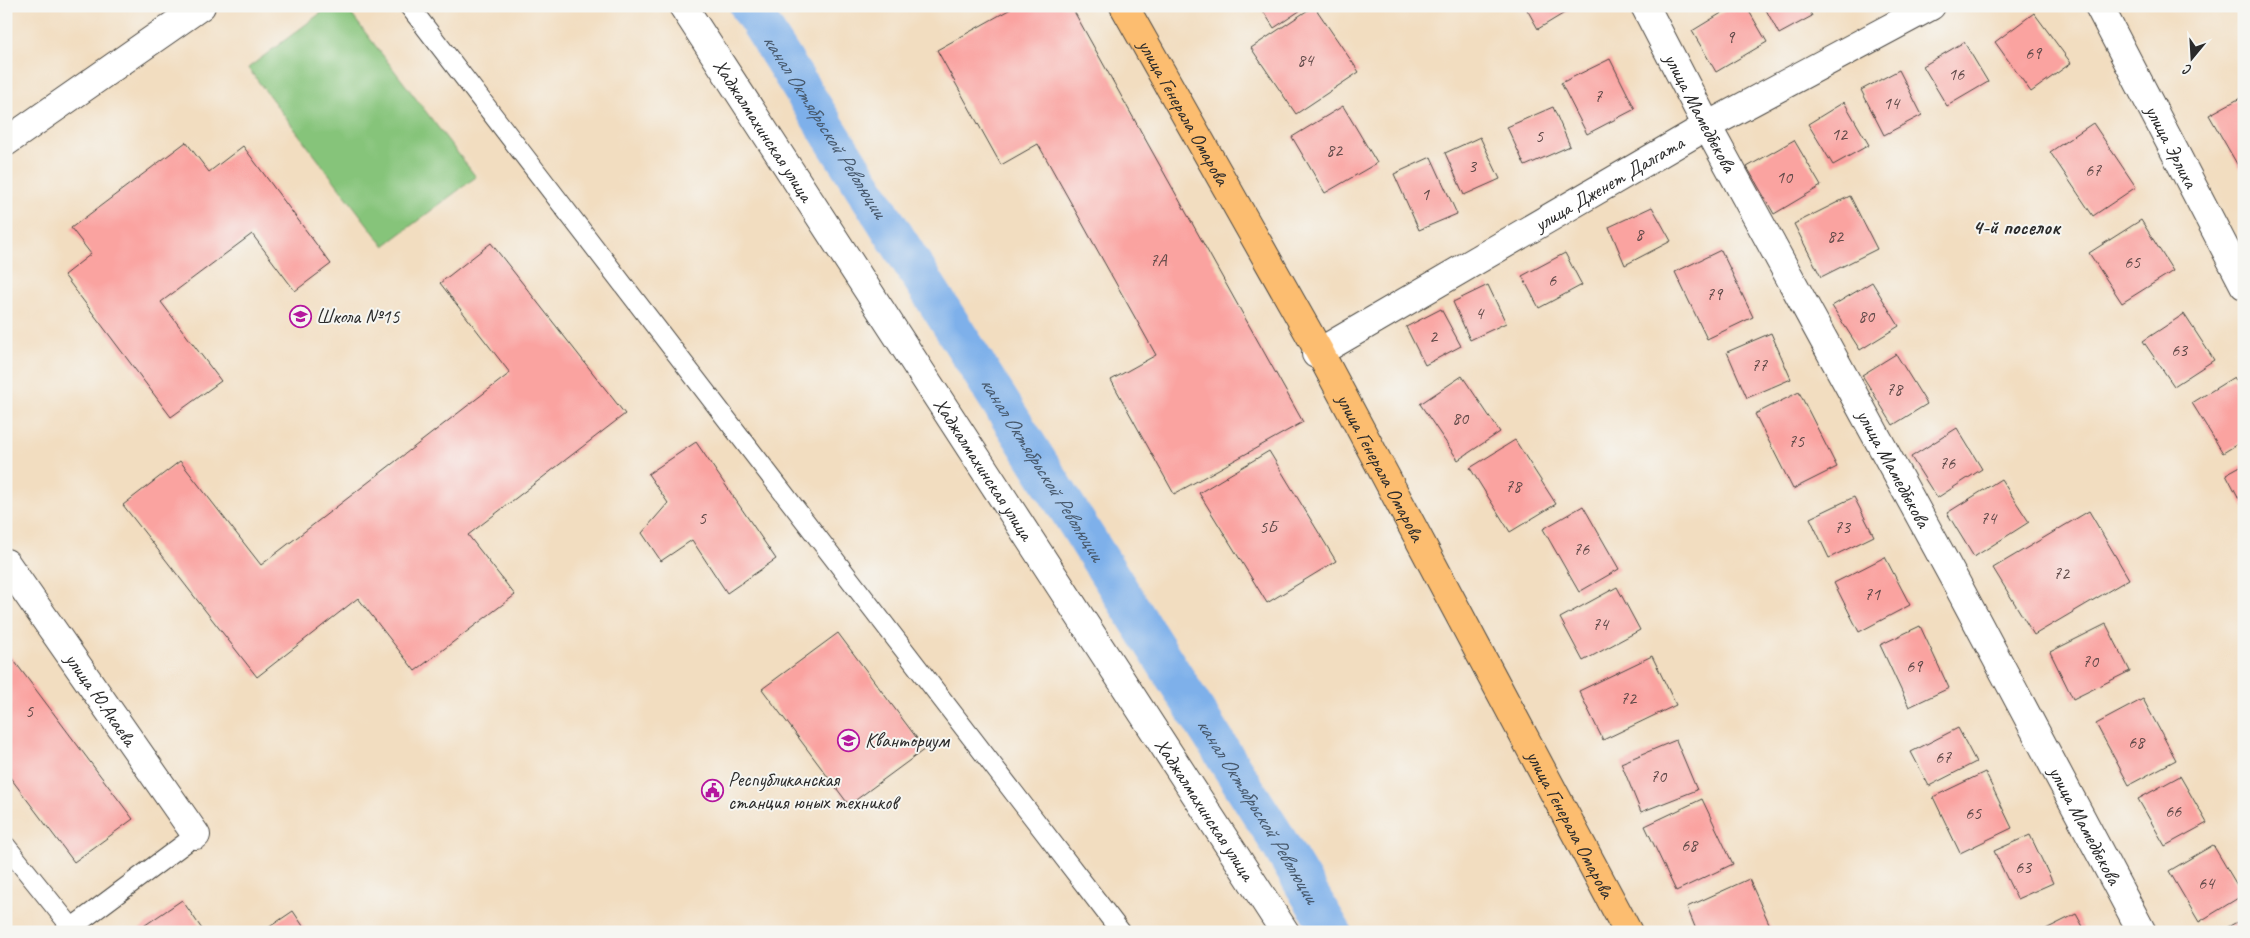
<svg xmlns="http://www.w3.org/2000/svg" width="2250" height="938" font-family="Caveat,sans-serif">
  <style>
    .green { fill: #86c47a; stroke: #587852 }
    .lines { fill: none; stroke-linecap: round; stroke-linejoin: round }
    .canal { stroke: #7eb0ea; stroke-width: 39 }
    .building { fill: #faa3a0 }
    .service-casing { stroke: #494641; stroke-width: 21 }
    .minor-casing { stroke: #494641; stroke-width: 30 }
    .primary-casing { stroke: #494641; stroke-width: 30 }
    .service { stroke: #fff; stroke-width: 19 }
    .minor { stroke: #fff; stroke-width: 28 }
    .primary { stroke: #fcbd6f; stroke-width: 28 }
    .labels { text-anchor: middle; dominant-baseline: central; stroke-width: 4; stroke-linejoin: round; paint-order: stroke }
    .number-label { font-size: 18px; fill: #5f4948 }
    .street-label { font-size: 20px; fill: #2b2b2b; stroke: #f6f6f2 }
    .poi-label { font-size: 20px; fill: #2b2b2b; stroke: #f6f6f2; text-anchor: start }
    .water-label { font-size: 21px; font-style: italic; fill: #485a6e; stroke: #f6f6f2 }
    .neighbourhood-label { font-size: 21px; font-weight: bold; fill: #2b2b2b; stroke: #f6f6f2 }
  </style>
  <rect width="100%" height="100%" fill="#f6f6f2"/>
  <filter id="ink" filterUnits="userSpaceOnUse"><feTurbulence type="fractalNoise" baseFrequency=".02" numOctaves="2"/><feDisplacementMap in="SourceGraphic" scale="10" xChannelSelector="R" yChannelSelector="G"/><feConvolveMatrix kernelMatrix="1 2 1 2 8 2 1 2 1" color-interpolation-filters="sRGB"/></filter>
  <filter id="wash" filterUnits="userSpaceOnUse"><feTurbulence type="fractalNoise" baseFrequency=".0096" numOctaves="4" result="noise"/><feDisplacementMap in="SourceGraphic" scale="20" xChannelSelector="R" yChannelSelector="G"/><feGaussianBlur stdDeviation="1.12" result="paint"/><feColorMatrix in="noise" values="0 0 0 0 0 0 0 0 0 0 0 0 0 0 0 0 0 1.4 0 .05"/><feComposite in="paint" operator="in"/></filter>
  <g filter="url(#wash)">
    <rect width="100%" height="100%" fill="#f2ddc0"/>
    <path class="green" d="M330,6H345L476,177L384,246L248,68Z"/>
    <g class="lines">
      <path class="canal" id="s1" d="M749,6L1272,831L1332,932"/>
    </g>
    <g id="blocks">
      <g class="building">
        <path d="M1016,6H1071L1303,422L1174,494L1111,380L1156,355L1038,144L1001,165L937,50Z"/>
        <path d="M1260,6H1307L1274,28Z"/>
        <path d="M1314,6L1359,72L1296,114L1251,48Z"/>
        <path d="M1525,6H1576L1538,29Z"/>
        <path d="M1733,6H1746L1767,42L1716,72L1692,31Z"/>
        <path d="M1764,6H1807L1812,16L1779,34Z"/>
        <path d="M2034,13L2071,63L2031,92L1995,42Z"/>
        <path d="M1964,42L1988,82L1947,106L1923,66Z"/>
        <path d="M1610,59L1635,109L1587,134L1561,83Z"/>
        <path d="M1899,70L1922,115L1884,135L1861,90Z"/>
        <path d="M2244,96V169L2241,171L2209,115Z"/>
        <path d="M1844,102L1869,145L1833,165L1808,124Z"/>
        <path d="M1343,106L1377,163L1325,193L1292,137Z"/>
        <path d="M1553,107L1570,146L1525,166L1507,127Z"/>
        <path d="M2093,123L2136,187L2093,216L2050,152Z"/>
        <path d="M1480,137L1500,179L1464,195L1445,153Z"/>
        <path d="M1794,140L1821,186L1774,214L1747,167Z"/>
        <path d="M186,142L209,172L243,146L331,264L295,291L252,234L161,302L221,381L171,417L64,275L91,254L71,228Z"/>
        <path d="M1431,157L1457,214L1419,230L1394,174Z"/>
        <path d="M1850,196L1877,249L1821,277L1794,224Z"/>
        <path d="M1652,207L1671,241L1625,265L1609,227Z"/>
        <path d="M2141,220L2173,271L2122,303L2089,253Z"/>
        <path d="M491,243L625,414L468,535L515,595L415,671L358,598L257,677L123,505L180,461L261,565L510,373L440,283Z"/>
        <path d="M1721,250L1753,317L1707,339L1675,272Z"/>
        <path d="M1565,253L1582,285L1539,308L1522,276Z"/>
        <path d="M1872,282L1899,326L1860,350L1832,306Z"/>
        <path d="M1488,285L1506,323L1470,340L1453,302Z"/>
        <path d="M1441,309L1461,346L1425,365L1406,327Z"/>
        <path d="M2184,314L2214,360L2174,386L2143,341Z"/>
        <path d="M1771,333L1791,379L1747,398L1727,352Z"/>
        <path d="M1896,354L1927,404L1893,425L1862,375Z"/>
        <path d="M1462,376L1500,432L1458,460L1420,404Z"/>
        <path d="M2234,377L2244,393V440L2223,453L2192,403Z"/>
        <path d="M1799,392L1837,467L1793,489L1755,414Z"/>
        <path d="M1957,428L1982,469L1937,498L1911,457Z"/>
        <path d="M1515,440L1556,504L1510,532L1470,468Z"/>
        <path d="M696,442L776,559L727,593L692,540L661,561L642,533L668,503L648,474Z"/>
        <path d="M1269,451L1336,561L1267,603L1199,493Z"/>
        <path d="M2244,464V508L2226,474Z"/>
        <path d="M2001,479L2029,522L1974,557L1947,513Z"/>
        <path d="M1854,497L1874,536L1829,558L1810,518Z"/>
        <path d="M1583,506L1619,569L1579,592L1543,529Z"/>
        <path d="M2089,511L2129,579L2034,635L1993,568Z"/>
        <path d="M1885,557L1910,605L1859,632L1834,583Z"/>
        <path d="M1617,587L1640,630L1583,661L1560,618Z"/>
        <path d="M2106,624L2130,671L2073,699L2050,652Z"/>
        <path d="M1920,626L1949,688L1909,707L1880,645Z"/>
        <path d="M838,633L925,749L849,805L762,689Z"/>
        <path d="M6,650L133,819L74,862L6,772Z"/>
        <path d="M1652,656L1676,705L1603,740L1579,691Z"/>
        <path d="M2143,699L2176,760L2129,785L2096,724Z"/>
        <path d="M1958,728L1976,762L1929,786L1911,752Z"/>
        <path d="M1676,740L1697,790L1641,812L1621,763Z"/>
        <path d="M1985,772L2012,828L1960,853L1933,797Z"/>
        <path d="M2180,776L2207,823L2165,846L2138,799Z"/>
        <path d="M1702,799L1733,864L1676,891L1645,826Z"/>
        <path d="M2030,835L2053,883L2017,899L1994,851Z"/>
        <path d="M2213,845L2243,895L2199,922L2169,871Z"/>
        <path d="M1749,879L1773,932H1697L1687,907Z"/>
        <path d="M182,900L204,932H135Z"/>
        <path d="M293,911L307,932H262Z"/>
        <path d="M2076,914L2086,932H2047L2046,929Z"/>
        <path d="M2244,918V932H2219Z"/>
      </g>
    </g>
  </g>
  <g filter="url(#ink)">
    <use href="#blocks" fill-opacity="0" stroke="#494641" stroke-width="1"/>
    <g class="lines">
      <defs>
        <g id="service">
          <path d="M409,6L1121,932"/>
          <path d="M6,846L72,928"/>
          <path d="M66,932L196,835"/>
        </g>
        <g id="minor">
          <path id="s2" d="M683,6L1285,932"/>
          <path id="s3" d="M1645,6L1707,126L1957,584L2142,932"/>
          <path id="s4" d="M2099,6L2244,285"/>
          <path d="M6,142L201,6"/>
          <path id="s5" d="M1316,354L1707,126L1931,6"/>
          <path id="s6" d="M6,563L196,835"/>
        </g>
        <g id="primary">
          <path id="s7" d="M1124,6L1320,353L1628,932"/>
        </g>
      </defs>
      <use href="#service" class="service-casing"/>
      <use href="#minor" class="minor-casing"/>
      <use href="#primary" class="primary-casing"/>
      <use href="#service" class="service"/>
      <use href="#minor" class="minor"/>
      <use href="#primary" class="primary"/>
    </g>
  </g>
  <defs>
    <symbol id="school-ring" viewBox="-11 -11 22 22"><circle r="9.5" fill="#f6f6f2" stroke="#b5179e" stroke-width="1.5"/><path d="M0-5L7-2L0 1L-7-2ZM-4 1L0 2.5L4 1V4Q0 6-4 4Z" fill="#b5179e"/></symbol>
    <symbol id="civic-ring" viewBox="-11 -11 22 22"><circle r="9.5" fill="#f6f6f2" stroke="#b5179e" stroke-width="1.5"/><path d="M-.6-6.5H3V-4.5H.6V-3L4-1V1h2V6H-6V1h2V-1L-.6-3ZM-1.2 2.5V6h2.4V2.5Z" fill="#b5179e"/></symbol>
  </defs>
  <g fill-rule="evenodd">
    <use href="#school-ring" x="288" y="304" width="25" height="25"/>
    <use href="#school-ring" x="836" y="728" width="25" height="25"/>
    <use href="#civic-ring" x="700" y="778" width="25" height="25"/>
  </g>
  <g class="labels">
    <g class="number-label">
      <text x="1730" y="37">9</text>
      <text x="2033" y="53">69</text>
      <text x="1305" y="60">84</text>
      <text x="1956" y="74">16</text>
      <text x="1598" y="96">7</text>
      <text x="1891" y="103">14</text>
      <text x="1839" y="134">12</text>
      <text x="1539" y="136">5</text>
      <text x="1334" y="150">82</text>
      <text x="1472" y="166">3</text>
      <text x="2093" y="170">67</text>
      <text x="1784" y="177">10</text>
      <text x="1425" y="194">1</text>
      <text x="1639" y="234">8</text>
      <text x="1835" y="236">82</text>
      <text x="1158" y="260">7А</text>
      <text x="2132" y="262">65</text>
      <text x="1552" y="280">6</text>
      <text x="1714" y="294">79</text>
      <text x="1479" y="313">4</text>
      <text x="1866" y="316">80</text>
      <text x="1433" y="336">2</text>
      <text x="2179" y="350">63</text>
      <text x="1759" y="365">77</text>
      <text x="1894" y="389">78</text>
      <text x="1460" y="418">80</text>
      <text x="1796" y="441">75</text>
      <text x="1947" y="463">76</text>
      <text x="1513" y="486">78</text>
      <text x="702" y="518">5</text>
      <text x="1988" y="518">74</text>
      <text x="1268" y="527">5Б</text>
      <text x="1842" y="527">73</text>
      <text x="1581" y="549">76</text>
      <text x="2061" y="573">72</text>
      <text x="1872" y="594">71</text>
      <text x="1600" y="624">74</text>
      <text x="2090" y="661">70</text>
      <text x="1914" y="666">69</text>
      <text x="1628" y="698">72</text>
      <text x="29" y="711">5</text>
      <text x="2136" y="742">68</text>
      <text x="1943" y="757">67</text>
      <text x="1658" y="776">70</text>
      <text x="2173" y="811">66</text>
      <text x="1973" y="813">65</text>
      <text x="1689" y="845">68</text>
      <text x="2023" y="867">63</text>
      <text x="2206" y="883">64</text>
    </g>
    <g class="street-label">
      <text stroke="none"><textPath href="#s7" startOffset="122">улица Генерала Омарова</textPath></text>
      <text stroke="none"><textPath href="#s3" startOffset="120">улица Мамедбекова</textPath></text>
      <text stroke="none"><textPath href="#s2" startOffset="148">Хаджалмахинская улица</textPath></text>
      <text stroke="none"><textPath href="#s4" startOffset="158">улица Эрлиха</textPath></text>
      <text stroke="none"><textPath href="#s5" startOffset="339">улица Дженет Далгата</textPath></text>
      <text stroke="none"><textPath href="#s7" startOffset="528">улица Генерала Омарова</textPath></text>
      <text stroke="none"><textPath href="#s2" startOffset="552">Хаджалмахинская улица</textPath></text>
      <text stroke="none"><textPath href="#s3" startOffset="525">улица Мамедбекова</textPath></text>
      <text stroke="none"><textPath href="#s6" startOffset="166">улица Ю.Акаева</textPath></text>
      <text stroke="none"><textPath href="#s2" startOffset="958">Хаджалмахинская улица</textPath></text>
      <text stroke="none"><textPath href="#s7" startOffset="932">улица Генерала Омарова</textPath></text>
      <text stroke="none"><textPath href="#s3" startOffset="930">улица Мамедбекова</textPath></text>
    </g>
    <g class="poi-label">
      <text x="316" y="316">Школа №15</text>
      <text x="865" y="740">Кванториум</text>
      <text x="728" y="779">Республиканская<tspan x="728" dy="23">станция юных техников</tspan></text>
    </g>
    <g class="water-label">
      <text stroke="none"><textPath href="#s1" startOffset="142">канал Октябрьской Революции</textPath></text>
      <text stroke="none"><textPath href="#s1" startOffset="548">канал Октябрьской Революции</textPath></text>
      <text stroke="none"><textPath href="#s1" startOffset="952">канал Октябрьской Революции</textPath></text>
    </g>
    <g class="neighbourhood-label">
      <text x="2016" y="227">4-й поселок</text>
    </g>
  </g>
  <rect width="2250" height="938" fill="none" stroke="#f6f6f2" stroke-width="25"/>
  <g transform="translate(2192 58) rotate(198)" stroke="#f6f6f2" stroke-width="4" paint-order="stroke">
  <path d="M0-4L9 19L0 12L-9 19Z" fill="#2b2b2b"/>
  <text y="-8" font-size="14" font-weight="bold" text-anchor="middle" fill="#2b2b2b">С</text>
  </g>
</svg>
